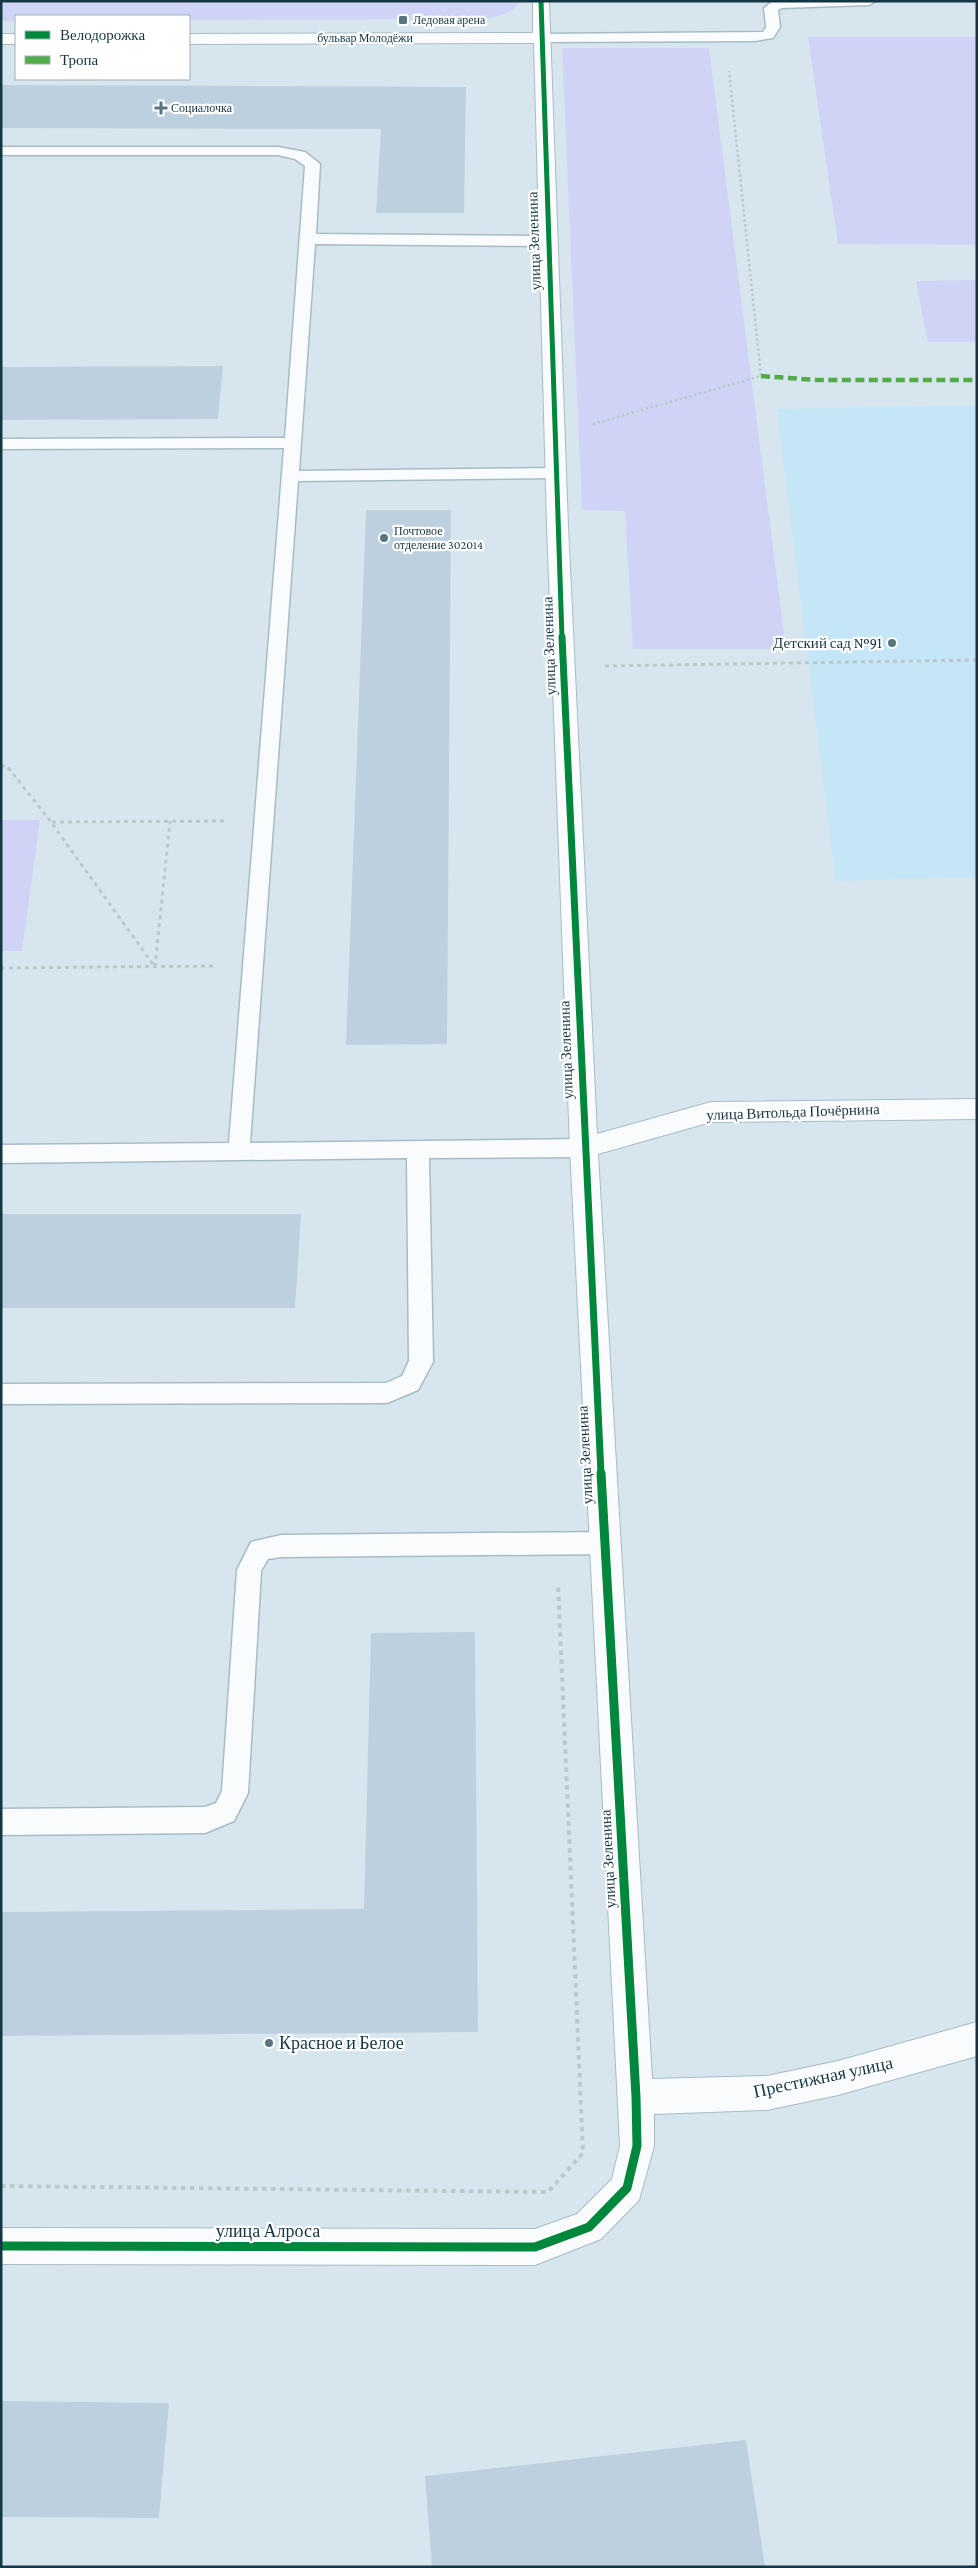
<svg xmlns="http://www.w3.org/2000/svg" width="978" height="2568" font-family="'Crimson Pro',serif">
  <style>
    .built { fill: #c4e6f6 }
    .green { fill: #cfd4f7 }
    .building { fill: #bdd0df }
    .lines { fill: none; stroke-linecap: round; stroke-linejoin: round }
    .lane-casing { stroke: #a6bcc5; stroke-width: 3 }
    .street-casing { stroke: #a6bcc5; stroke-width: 2 }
    .path-far2 { stroke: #bdc8ca; stroke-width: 2.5; stroke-dasharray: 2.5 2.5; stroke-linecap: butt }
    .path-far1 { stroke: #bdc8ca; stroke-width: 3; stroke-dasharray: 4 4; stroke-linecap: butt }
    .path { stroke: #bdc8ca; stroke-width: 4; stroke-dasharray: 4.5 4.5; stroke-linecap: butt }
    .lane { fill: #f9fbfc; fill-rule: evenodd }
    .street { fill: #f9fbfc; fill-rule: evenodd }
    .quiet { stroke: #51ac47; stroke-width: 4.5; stroke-dasharray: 9 4.5; stroke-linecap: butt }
    .cycleway-far2-casing { stroke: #fff; stroke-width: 8 }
    .cycleway-far1-casing { stroke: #fff; stroke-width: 10 }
    .cycleway-casing { stroke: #fff; stroke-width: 12 }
    .cycleway-far2 { stroke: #00873e; stroke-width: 5 }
    .cycleway-far1 { stroke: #00873e; stroke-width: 7 }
    .cycleway { stroke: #00873e; stroke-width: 9 }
    .poi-dot { fill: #58747f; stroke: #fff; stroke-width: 2 }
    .labels { text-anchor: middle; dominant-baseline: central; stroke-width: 4.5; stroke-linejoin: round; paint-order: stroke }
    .far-poi-label { font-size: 12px; fill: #143643; stroke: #fff; text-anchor: start }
    .far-street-label { font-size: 12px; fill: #143643; stroke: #fff }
    .street-label { font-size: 15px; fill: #143643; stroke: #fff }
    .poi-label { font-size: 15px; fill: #143643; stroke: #fff; text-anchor: end }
    .near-poi-label { font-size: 18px; fill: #143643; stroke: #fff; text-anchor: start }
    .near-street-label { font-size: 18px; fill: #143643; stroke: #fff }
  </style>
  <rect width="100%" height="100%" fill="#d7e6ee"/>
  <path class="built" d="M977,405V877L836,881L777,409Z"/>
  <g class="green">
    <path d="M1,1H519C512,18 487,18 472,19L189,20V16H16V21H1Z"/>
    <path d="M808,37H977V245L838,244Z"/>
    <path d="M562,48H709L786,649H633L625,511L582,510Z"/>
    <path d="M977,280V342H928L916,281Z"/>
    <path d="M1,820H40L22,951H1Z"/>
  </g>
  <g class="building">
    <path d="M1,85L466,87L464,213H376L381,129L1,128Z"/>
    <path d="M223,366L218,419L1,420V367Z"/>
    <path d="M366,510H451L447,1044L346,1045Z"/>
    <path d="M1,1214H301L295,1308H1Z"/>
    <path d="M475,1632L478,2032L1,2036V1912L364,1909L371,1633Z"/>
    <path d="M1,2401L169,2403L159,2518L1,2517Z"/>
    <path d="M746,2440L765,2567H432L425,2476Z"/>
  </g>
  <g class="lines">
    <defs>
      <g id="lane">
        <path d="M773,1H876L869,5L782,8L778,10L780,27L773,38L755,41L542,42L535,38L542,34L763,32L766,27L764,8Z"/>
        <path d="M1,147H278L305,152L320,164L316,234L547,236L555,241L547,246L315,244L299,471L556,468L562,469L565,473L562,477L556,478L298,481L250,1143L583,1139L591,1142L594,1148L591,1154L583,1157L429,1158L433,1362L418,1390L387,1403L1,1404V1384L386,1383L402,1376L409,1361L407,1158L1,1163V1145L229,1143L284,448L1,449V439L285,438L305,166L295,159L278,155H1Z"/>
        <path d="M603,1532L612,1535L615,1543L612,1551L603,1554L281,1557L268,1559L261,1571L248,1793L234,1821L205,1833L1,1835V1809L205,1807L216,1803L222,1791L237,1570L251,1542L281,1535Z"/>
      </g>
      <g id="street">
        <path d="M533,1H549L568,526L597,1134L711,1102L977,1099V1119L711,1122L598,1154L652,2079L767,2076L838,2061L977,2022V2056L838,2095L767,2110L654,2114V2146L639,2200L601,2239L535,2265L1,2264V2228L535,2229L577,2214L612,2179L620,2146L570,1148L547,526L534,43L189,44V34L533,33Z"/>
        <rect x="1" y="34" width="15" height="10"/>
      </g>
    </defs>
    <use href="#lane" class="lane-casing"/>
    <use href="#street" class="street-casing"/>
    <path class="path-far2" d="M593,424L761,376L729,71"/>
    <g class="path-far1">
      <path d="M605,666L977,660"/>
      <path d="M1,766H7L51,822L155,967"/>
      <path d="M52,822L226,821"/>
      <path d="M155,967L170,821"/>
      <path d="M1,968L213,966"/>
    </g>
    <path class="path" d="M1,2186L548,2192L583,2153L558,1583"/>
    <use href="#lane" class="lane"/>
    <use href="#street" class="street"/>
    <path class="quiet" d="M761,376L817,380H977"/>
    <defs>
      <path id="cycleway-far2" d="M541,1L562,638"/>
      <path id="cycleway-far1" d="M562,637L601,1474"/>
      <path id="cycleway" d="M1,2246L535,2247L589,2227L627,2188L637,2146L636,2097L601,1473"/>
    </defs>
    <use href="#cycleway-far2" class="cycleway-far2-casing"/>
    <use href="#cycleway-far1" class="cycleway-far1-casing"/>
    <use href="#cycleway" class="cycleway-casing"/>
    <use href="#cycleway-far2" class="cycleway-far2"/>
    <use href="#cycleway-far1" class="cycleway-far1"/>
    <use href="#cycleway" class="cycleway"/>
  </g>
  <g class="poi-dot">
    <rect x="398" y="15" width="10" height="10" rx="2.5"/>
    <path d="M158.5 100.5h5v5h5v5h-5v5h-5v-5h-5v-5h5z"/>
    <circle cx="384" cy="538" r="5"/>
    <circle cx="892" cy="643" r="5"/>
    <circle cx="269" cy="2043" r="5"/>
  </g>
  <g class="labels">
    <g class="far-poi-label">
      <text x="413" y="20">Ледовая арена</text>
      <text x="171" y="108">Социалочка</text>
      <text x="394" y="531">Почтовое<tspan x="394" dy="14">отделение 302014</tspan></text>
    </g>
    <g class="far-street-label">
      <text x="365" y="38">бульвар Молодёжи</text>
    </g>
    <g class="street-label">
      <text transform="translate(534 241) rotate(-92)">улица Зеленина</text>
      <text transform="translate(549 646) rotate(-92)">улица Зеленина</text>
      <text transform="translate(566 1050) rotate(-92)">улица Зеленина</text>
      <text transform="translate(793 1112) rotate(-2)">улица Витольда Почёрнина</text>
      <text transform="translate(585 1455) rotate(-93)">улица Зеленина</text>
      <text transform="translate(608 1859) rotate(-93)">улица Зеленина</text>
    </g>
    <g class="poi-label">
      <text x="882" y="643">Детский сад №91</text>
    </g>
    <g class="near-poi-label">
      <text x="279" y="2043">Красное и Белое</text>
    </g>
    <g class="near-street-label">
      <text transform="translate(823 2077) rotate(-12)">Престижная улица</text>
      <text x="268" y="2231">улица Алроса</text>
    </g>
  </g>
  <rect width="978" height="2568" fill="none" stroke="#143643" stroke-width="5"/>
  <rect x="15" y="15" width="175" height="65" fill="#ffffff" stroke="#a1afb4"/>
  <rect x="25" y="31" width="25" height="8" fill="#00873e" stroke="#a1afb4"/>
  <text x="60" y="40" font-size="15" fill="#143643">Велодорожка</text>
  <rect x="25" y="56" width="25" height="8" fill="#51ac47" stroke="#a1afb4"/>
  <text x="60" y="65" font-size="15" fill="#143643">Тропа</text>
</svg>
